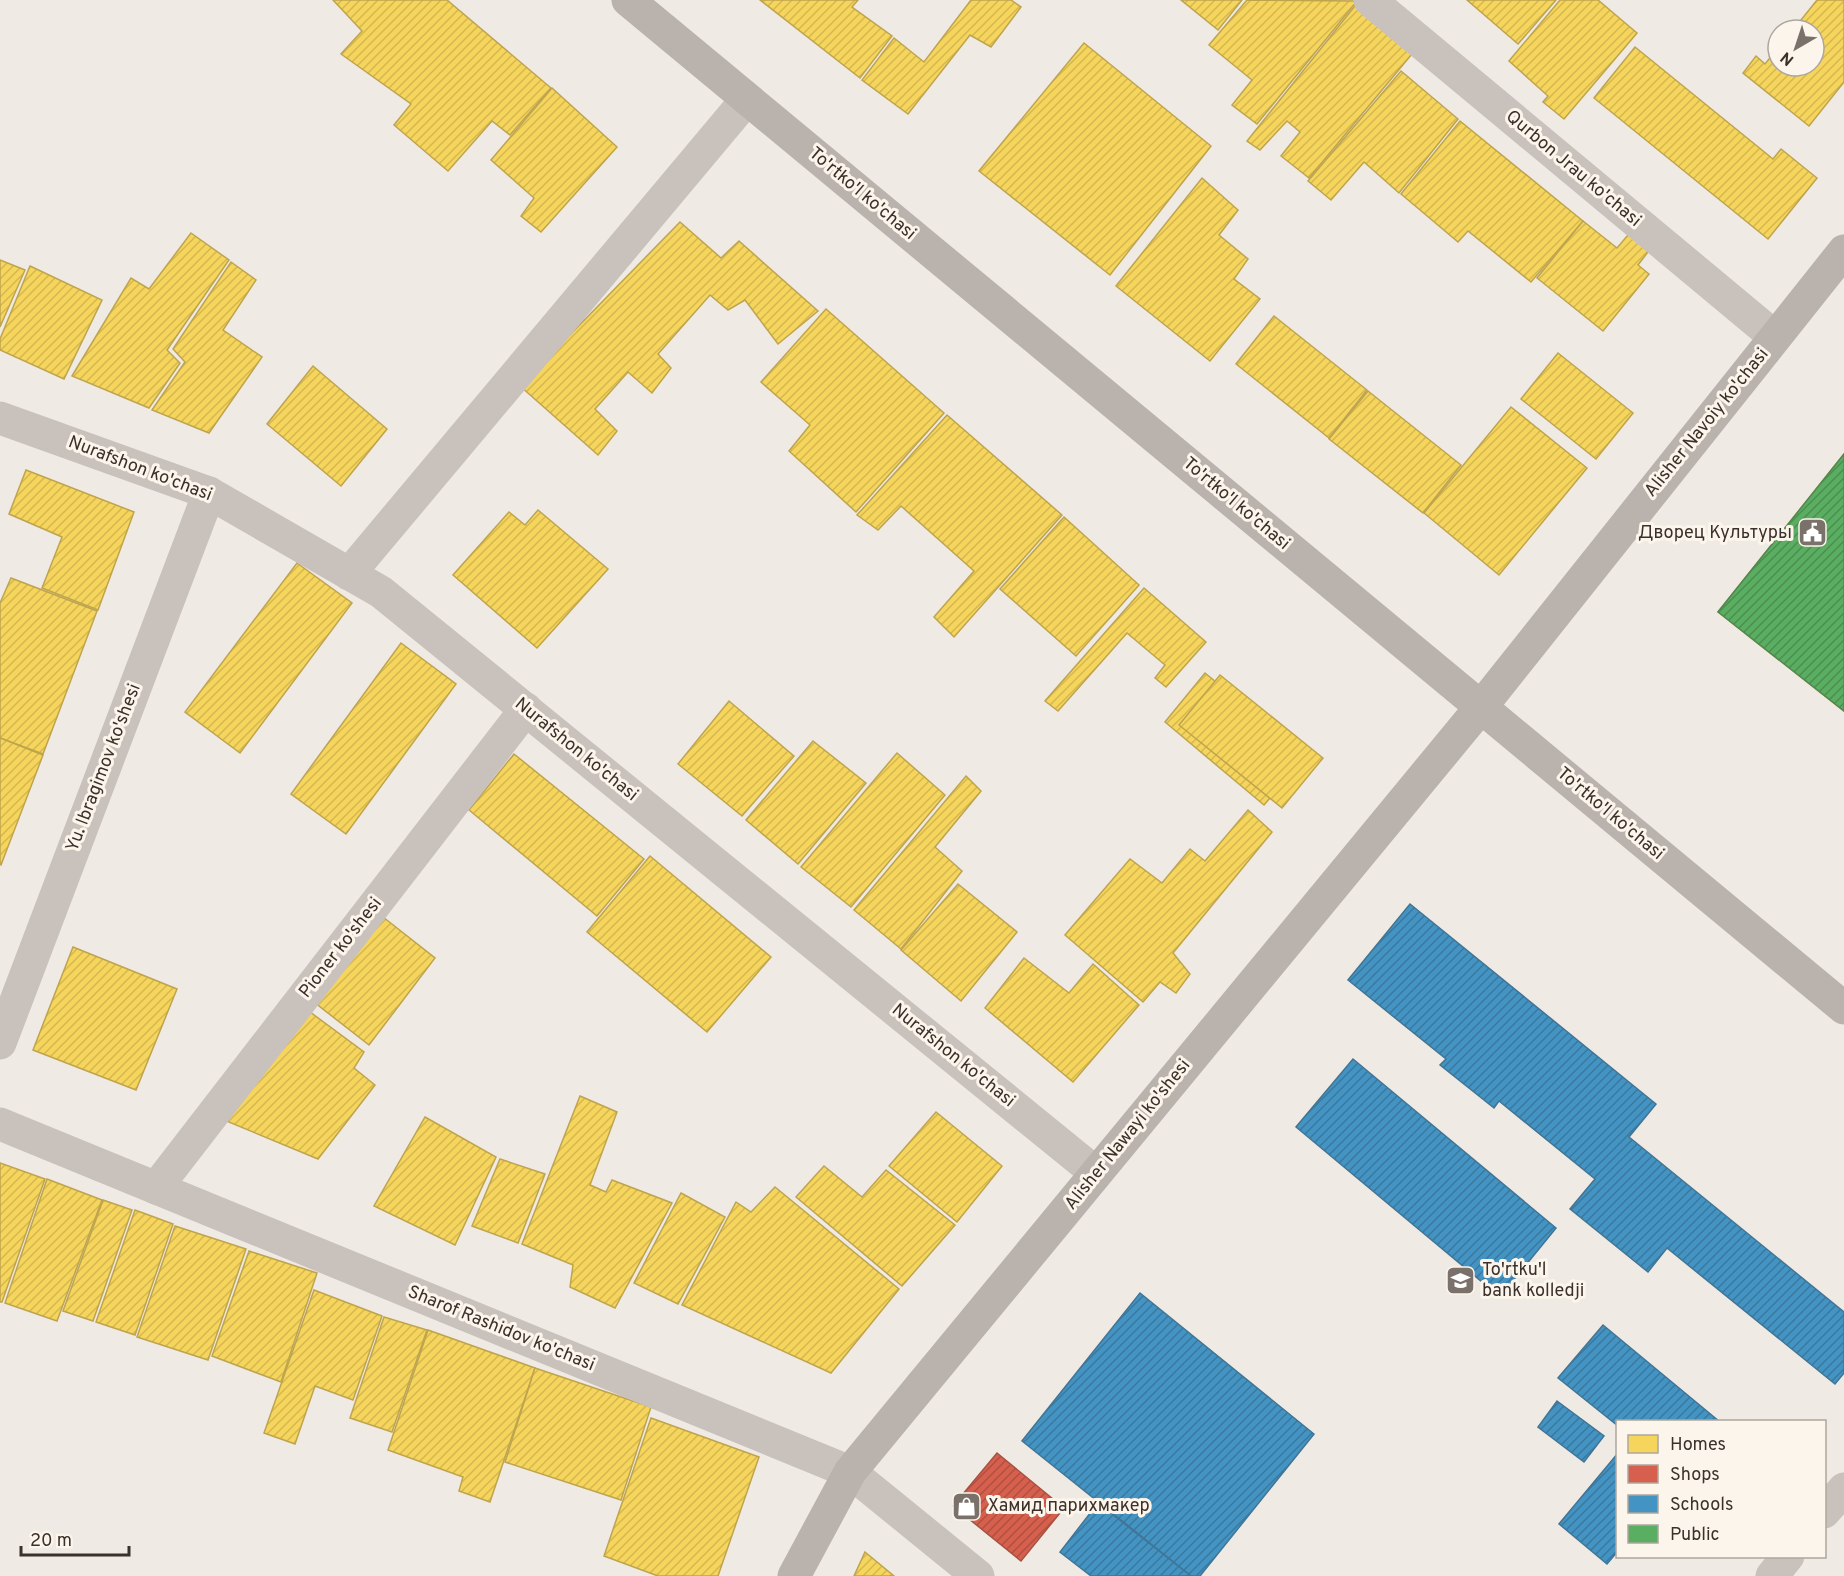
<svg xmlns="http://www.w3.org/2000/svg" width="1844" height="1576" font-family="Overpass,sans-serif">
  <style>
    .homes { fill: url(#homes-hatch); stroke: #bea44d; stroke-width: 1.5 }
    .shops { fill: url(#shops-hatch); stroke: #a85242; stroke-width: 1.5 }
    .schools { fill: url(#schools-hatch); stroke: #417595; stroke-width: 1.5 }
    .public { fill: url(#public-hatch); stroke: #518850; stroke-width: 1.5 }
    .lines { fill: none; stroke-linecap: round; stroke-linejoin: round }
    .street { stroke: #c9c2bc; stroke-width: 33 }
    .secondary { stroke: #b9b2ad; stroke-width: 33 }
    .labels { text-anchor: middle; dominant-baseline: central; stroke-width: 6; stroke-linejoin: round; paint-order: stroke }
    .street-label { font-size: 18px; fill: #3b302a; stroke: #fbf5ec }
    .poi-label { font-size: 18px; fill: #3b302a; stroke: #fbf5ec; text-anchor: start }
  </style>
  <defs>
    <pattern id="homes-hatch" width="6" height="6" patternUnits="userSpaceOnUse" patternTransform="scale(1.5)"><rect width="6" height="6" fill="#f6d55c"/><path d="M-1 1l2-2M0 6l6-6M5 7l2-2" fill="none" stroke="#d4b750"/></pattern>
    <pattern id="shops-hatch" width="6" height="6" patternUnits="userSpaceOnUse" patternTransform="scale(1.5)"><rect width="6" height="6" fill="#d6604d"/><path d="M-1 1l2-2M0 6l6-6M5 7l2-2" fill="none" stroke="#af5040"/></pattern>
    <pattern id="schools-hatch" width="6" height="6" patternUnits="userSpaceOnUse" patternTransform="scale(1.5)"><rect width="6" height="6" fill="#4393c3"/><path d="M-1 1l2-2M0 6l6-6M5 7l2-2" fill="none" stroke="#39789f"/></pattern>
    <pattern id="public-hatch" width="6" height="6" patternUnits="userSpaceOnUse" patternTransform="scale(1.5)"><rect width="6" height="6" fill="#5aae61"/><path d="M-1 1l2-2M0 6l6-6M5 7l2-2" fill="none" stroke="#4c8e50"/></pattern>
  </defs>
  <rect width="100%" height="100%" fill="#efeae4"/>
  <g class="homes">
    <path d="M333,0H447L551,88L510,135L492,121L448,171L394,125L411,104L341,54L362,31Z"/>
    <path d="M760,0H858L852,7L892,36L860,78Z"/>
    <path d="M971,0H1011L1021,7L991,47L970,35L908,114L862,80L894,38L924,62Z"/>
    <path d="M1181,0H1242L1218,30Z"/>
    <path d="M1247,0L1357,1L1257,124L1232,105L1252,80L1209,45Z"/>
    <path d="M1467,0H1556L1518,44Z"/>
    <path d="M1560,0H1598L1637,33L1564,119L1543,102L1548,96L1509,61Z"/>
    <path d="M1817,0H1844V82L1809,126L1743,73L1756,56L1765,64L1778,48V66H1814V30H1793Z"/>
    <path d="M1358,2L1416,49L1309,178L1281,156L1300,132L1287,121L1260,150L1247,141Z"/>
    <path d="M1084,43L1211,146L1110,275L979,171Z"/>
    <path d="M1635,47L1773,159L1781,149L1817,178L1768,239L1594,98Z"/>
    <path d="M1401,71L1458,119L1399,193L1364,162L1331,200L1308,181Z"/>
    <path d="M552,88L617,147L541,232L521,216L534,198L491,160Z"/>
    <path d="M1460,121L1583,221L1531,282L1468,231L1458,242L1401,194Z"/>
    <path d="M1202,178L1238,210L1219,235L1248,259L1234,279L1260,299L1210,361L1116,286Z"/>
    <path d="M1583,221L1617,248L1634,228L1654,244L1638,265L1649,274L1603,331L1537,278Z"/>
    <path d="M680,222L721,258L739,241L818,311L778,344L745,300L728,310L710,295L658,354L671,368L652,393L628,372L595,409L617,431L598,455L520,386Z"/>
    <path d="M191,233L229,260L167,350L180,363L149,408L72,376L131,278L149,289Z"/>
    <path d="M0,260L25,270L0,327Z"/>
    <path d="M231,262L256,280L223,330L262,357L209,433L152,410L185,362L173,349Z"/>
    <path d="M30,266L102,300L64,379L0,350V339Z"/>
    <path d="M826,309L944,413L856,512L789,451L810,425L761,382Z"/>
    <path d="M1274,316L1367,390L1329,438L1236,364Z"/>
    <path d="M1558,353L1633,413L1596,459L1521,399Z"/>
    <path d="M313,366L387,429L341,486L267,424Z"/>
    <path d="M1368,391L1461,465L1423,513L1329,439Z"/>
    <path d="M1511,407L1587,468L1499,575L1424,513Z"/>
    <path d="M947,415L1062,515L954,637L934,617L974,571L901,506L878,530L857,515Z"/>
    <path d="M1844,454V711L1718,612Z"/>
    <path d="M26,470L134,512L98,610L42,588L62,537L9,514Z"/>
    <path d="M538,510L608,569L537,648L453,575L509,512L525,525Z"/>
    <path d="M1064,517L1139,585L1076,656L1000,589Z"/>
    <path d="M297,563L352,603L240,753L185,712Z"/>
    <path d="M11,578L97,611L43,754L0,738V603Z"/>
    <path d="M1144,588L1206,642L1166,687L1155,678L1165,665L1127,633L1058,711L1045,701Z"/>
    <path d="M401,643L456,684L346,834L291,794Z"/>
    <path d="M1205,673L1306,755L1264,805L1165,722Z"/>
    <path d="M1220,675L1323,758L1282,808L1179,725Z"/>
    <path d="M729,701L794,756L742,816L678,764Z"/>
    <path d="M0,738L43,755L1,865L0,864Z"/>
    <path d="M813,741L866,783L798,864L746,820Z"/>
    <path d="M897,753L945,795L851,907L801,867Z"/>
    <path d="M514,754L644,859L597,916L469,810Z"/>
    <path d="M966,776L981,791L935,847L962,871L901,949L854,910Z"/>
    <path d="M1248,810L1272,832L1173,953L1190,974L1176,993L1160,982L1143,1002L1065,935L1130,859L1162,883L1190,849L1205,861Z"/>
    <path d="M650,856L771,957L707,1032L587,932Z"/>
    <path d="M958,884L1017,932L961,1001L901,950Z"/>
    <path d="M383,917L435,958L369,1045L301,992Z"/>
    <path d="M73,947L177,989L136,1090L33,1050Z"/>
    <path d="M1024,958L1069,993L1093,964L1139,1005L1073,1082L985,1008Z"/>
    <path d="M306,1009L364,1052L354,1068L375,1085L318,1159L224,1120Z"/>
    <path d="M580,1096L617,1112L590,1185L606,1192L612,1180L672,1203L615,1308L570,1287L573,1265L522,1244Z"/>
    <path d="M936,1112L1002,1166L957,1222L889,1166Z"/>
    <path d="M425,1117L496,1157L455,1245L374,1206Z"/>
    <path d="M500,1159L545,1174L518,1243L472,1226Z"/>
    <path d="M0,1163L45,1179L2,1302H0Z"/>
    <path d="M824,1166L862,1197L886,1170L955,1225L902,1286L796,1197Z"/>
    <path d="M47,1179L102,1200L57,1321L5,1303Z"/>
    <path d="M775,1187L899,1289L831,1373L682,1305L736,1202L751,1212Z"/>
    <path d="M681,1193L725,1217L678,1304L634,1283Z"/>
    <path d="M103,1200L132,1210L93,1321L63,1311Z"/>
    <path d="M135,1210L173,1224L135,1335L96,1322Z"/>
    <path d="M175,1226L246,1249L208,1360L137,1337Z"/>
    <path d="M249,1251L317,1273L281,1382L212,1356Z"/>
    <path d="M314,1290L382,1316L353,1400L315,1386L295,1444L264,1433Z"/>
    <path d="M384,1317L427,1330L392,1432L350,1418Z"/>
    <path d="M428,1330L535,1368L490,1502L459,1491L463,1477L388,1450Z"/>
    <path d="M535,1368L651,1407L621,1500L505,1462Z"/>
    <path d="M651,1418L759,1457L718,1576H658L604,1556Z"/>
    <path d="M865,1552L894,1576H854Z"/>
  </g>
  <path class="shops" d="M997,1453L1064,1508L1021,1561L953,1506Z"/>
  <g class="schools">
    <path d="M1410,904L1656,1104L1629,1137L1844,1312V1373L1835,1384L1667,1248L1648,1272L1570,1209L1595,1179L1499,1101L1494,1108L1440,1065L1446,1059L1348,980Z"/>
    <path d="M1353,1059L1556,1228L1500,1297L1296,1127Z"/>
    <path d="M1140,1293L1314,1434L1200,1576H1191L1022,1441Z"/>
    <path d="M1603,1325L1720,1422H1618V1426L1558,1378Z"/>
    <path d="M1557,1401L1604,1436L1584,1462L1538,1427Z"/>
    <path d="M1618,1453V1551L1607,1564L1559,1524Z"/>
    <path d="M1098,1503L1191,1576H1091L1060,1552Z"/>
  </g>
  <path class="public" d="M1844,454V711L1718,612Z"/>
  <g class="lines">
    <g class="street">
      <path d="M1370,0L1775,337"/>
      <path d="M0,418L209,493L381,592L1096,1173"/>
      <path d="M349,574L747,99"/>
      <path d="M0,1043L209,493"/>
      <path d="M0,1124L850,1472L978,1576"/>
      <path d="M156,1188L526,709"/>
      <path d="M1824,1512L1844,1489"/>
      <path d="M1772,1576L1788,1556"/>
    </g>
    <g class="secondary">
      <path d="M628,0L1844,1008"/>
      <path d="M794,1576L850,1472L1481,707L1844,251"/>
    </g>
  </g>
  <defs>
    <symbol id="civic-square" viewBox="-11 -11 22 22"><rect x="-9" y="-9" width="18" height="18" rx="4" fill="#7a716b" stroke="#fbf5ec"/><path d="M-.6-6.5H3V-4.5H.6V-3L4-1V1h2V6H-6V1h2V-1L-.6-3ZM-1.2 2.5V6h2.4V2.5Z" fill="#fff"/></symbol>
    <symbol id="university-square" viewBox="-11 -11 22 22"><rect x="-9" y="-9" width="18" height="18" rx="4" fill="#7a716b" stroke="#fbf5ec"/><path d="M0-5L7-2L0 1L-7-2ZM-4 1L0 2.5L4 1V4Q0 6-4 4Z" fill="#fff"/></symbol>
    <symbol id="shop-square" viewBox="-11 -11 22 22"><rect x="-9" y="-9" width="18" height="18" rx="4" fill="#7a716b" stroke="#fbf5ec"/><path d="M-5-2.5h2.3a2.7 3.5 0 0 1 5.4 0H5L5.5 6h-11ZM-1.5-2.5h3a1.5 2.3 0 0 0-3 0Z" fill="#fff"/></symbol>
  </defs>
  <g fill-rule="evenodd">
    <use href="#civic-square" x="1796" y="516" width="33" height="33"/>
    <use href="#university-square" x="1444" y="1264" width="33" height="33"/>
    <use href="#shop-square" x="950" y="1490" width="33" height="33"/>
  </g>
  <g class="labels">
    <g class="street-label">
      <text transform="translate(1573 169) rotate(40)">Qurbon Jrau ko'chasi</text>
      <text transform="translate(862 194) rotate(40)">To'rtko'l ko'chasi</text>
      <text transform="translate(1707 423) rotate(-51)">Alisher Navoiy ko'chasi</text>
      <text transform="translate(140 469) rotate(21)">Nurafshon ko'chasi</text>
      <text transform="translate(1236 504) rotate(40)">To'rtko'l ko'chasi</text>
      <text transform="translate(576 750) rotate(39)">Nurafshon ko'chasi</text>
      <text transform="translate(104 768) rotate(-69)">Yu. Ibragimov ko'shesi</text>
      <text transform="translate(1610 814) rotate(40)">To'rtko'l ko'chasi</text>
      <text transform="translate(341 948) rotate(-52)">Pioner ko'shesi</text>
      <text transform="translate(953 1056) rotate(39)">Nurafshon ko'chasi</text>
      <text transform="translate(1128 1135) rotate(-51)">Alisher Nawayi ko'shesi</text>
      <text transform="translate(501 1329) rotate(22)">Sharof Rashidov ko'chasi</text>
    </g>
    <g class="poi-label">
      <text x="1792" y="533" text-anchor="end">Дворец Культуры</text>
      <text x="1482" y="1270">To'rtku'l<tspan x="1482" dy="21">bank kolledji</tspan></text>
      <text x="988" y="1506">Хамид парихмакер</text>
    </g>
  </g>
  <rect x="1616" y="1420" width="210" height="138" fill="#fbf5ec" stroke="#aea69e" stroke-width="1.5"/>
  <rect x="1628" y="1435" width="30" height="18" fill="#f6d55c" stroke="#aea69e" stroke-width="1.5"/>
  <text x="1670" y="1450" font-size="18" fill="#3b302a">Homes</text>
  <rect x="1628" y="1465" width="30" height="18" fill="#d6604d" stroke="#aea69e" stroke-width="1.5"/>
  <text x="1670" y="1480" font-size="18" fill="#3b302a">Shops</text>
  <rect x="1628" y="1495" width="30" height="18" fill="#4393c3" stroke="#aea69e" stroke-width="1.5"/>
  <text x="1670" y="1510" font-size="18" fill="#3b302a">Schools</text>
  <rect x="1628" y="1525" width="30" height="18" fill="#5aae61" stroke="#aea69e" stroke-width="1.5"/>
  <text x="1670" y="1540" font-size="18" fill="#3b302a">Public</text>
  <g transform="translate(1796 48) rotate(219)"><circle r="28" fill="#fbf5ec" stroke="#aea69e" stroke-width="1.5"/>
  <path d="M0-4.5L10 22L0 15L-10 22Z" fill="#7a716b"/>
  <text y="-9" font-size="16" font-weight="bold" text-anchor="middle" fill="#3b302a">N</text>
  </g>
  <path d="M21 1546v9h108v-9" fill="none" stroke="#3b302a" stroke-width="3"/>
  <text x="30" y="1546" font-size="18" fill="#3b302a" stroke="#fbf5ec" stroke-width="4.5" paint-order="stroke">20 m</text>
</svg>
